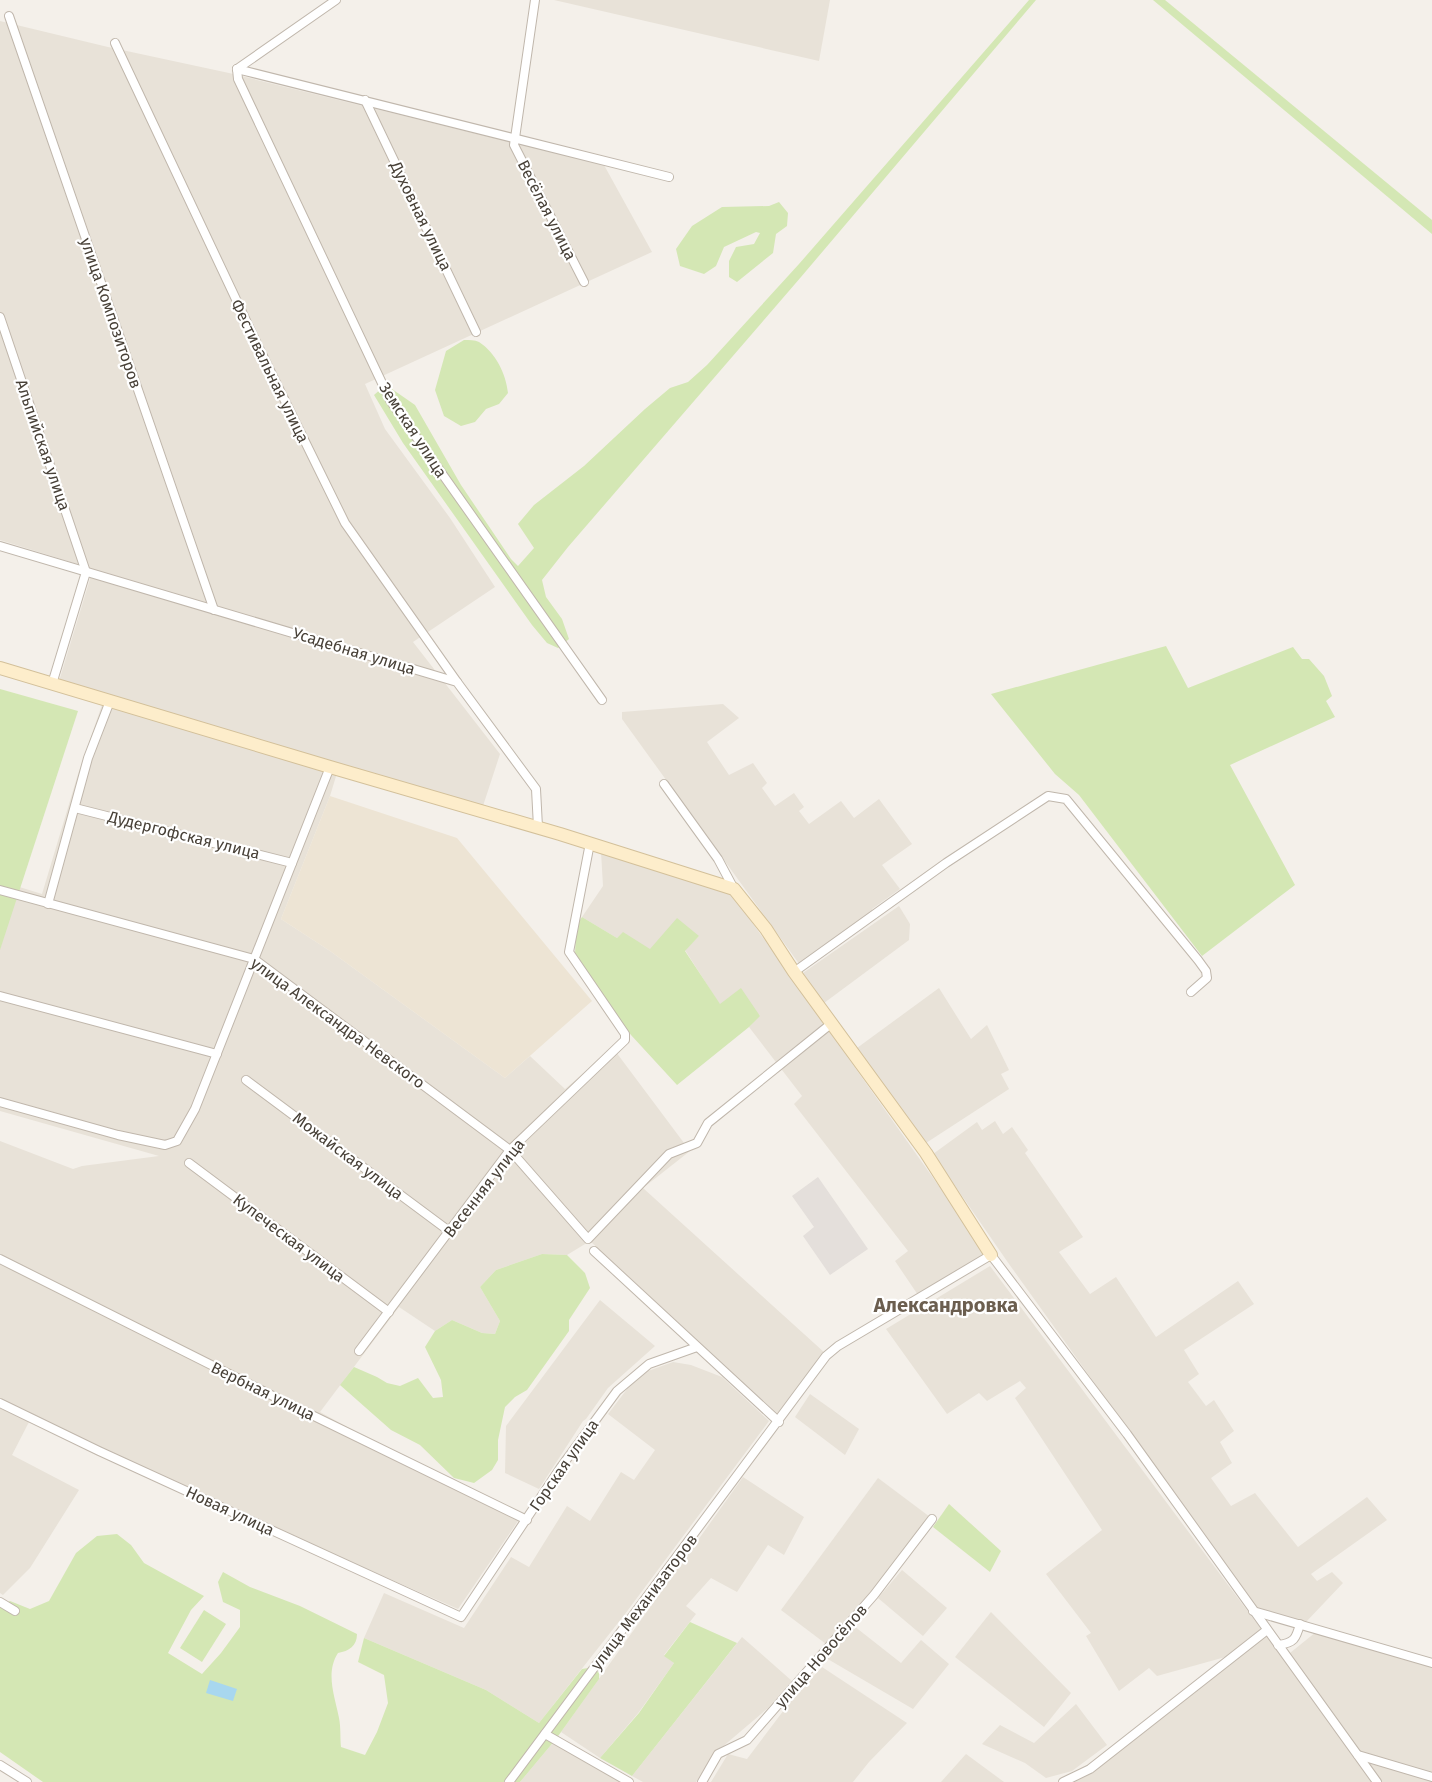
<svg xmlns="http://www.w3.org/2000/svg" width="1432" height="1782" font-family="'Fira Sans',sans-serif">
  <style>
    .residential { fill: #e8e2d8 }
    .industrial { fill: #e4dfdb }
    .education { fill: #ede4d4 }
    .green { fill: #d4e7b4 }
    .water { fill: #a8d7ef }
    .lines { fill: none; stroke-linecap: round; stroke-linejoin: round }
    .street-casing { stroke: #c0b7ac; stroke-width: 10 }
    .secondary-casing { stroke: #d3c09a; stroke-width: 14 }
    .street { stroke: #fff; stroke-width: 8 }
    .secondary { stroke: #fdedcb; stroke-width: 12 }
    .labels { text-anchor: middle; dominant-baseline: central; stroke-width: 4.5; stroke-linejoin: round; paint-order: stroke }
    .street-label { font-size: 16px; fill: #484138; stroke: #fff }
    .quarter-label { font-size: 20px; font-weight: bold; fill: #6b5e4f; stroke: #fff }
  </style>
  <rect width="100%" height="100%" fill="#f4f0ea"/>
  <g class="residential">
    <path d="M554,0H830L819,61Z"/>
    <path d="M0,21L108,47L229,73L604,165L652,252L365,384L385,429L450,518L495,587L413,642L500,754L483,806L59,681L93,569L0,540Z"/>
    <path d="M103,702L337,773L330,796L281,919L330,951L505,1078L530,1056L565,1089L613,1048L690,1151L643,1188L825,1353L779,1415L590,1241L567,1255L542,1254L496,1270L480,1287L500,1321L495,1334L482,1333L452,1320L435,1331L399,1307L320,1412L518,1521L458,1609L215,1502L0,1399V1141L73,1169L82,1166L159,1156L0,1111V881L42,894L78,774Z"/>
    <path d="M723,704L739,718L707,742L729,775L753,763L767,783L762,788L775,806L794,793L804,807L799,811L809,824L841,801L854,818L879,799L912,844L882,865L900,889L872,909V913L800,965L622,719V712Z"/>
    <path d="M601,852L732,894L987,1254L918,1295L895,1261L908,1251L794,1104L802,1096L749,1027L760,1015L720,1005L685,950L699,936L650,950L623,933L617,938L582,917L603,886Z"/>
    <path d="M899,906L910,924L909,940L824,1003L803,973Z"/>
    <path d="M939,988L971,1039L987,1025L1009,1070L1001,1074L1009,1089L926,1143L857,1048Z"/>
    <path d="M995,1121L1003,1134L1012,1127L1028,1150L1025,1153L1083,1237L1059,1252L1090,1294L1116,1277L1156,1337L1238,1281L1254,1304L1184,1350L1199,1374L1188,1382L1206,1406L1214,1400L1234,1431L1220,1442L1232,1463L1211,1478L1231,1506L1255,1493L1298,1547L1367,1497L1387,1520L1311,1574L1317,1581L1332,1572L1343,1583L1306,1622L1256,1608L1009,1264L933,1154L977,1122L982,1130Z"/>
    <path d="M990,1266L1261,1629L1229,1656L1157,1676L1149,1668L1119,1691L1086,1636L1091,1633L1046,1574L1102,1530L1015,1398L1026,1388L1020,1381L987,1401L979,1393L947,1414L886,1329Z"/>
    <path d="M600,1300L655,1346L608,1388L586,1419L583,1421L539,1489L505,1473L506,1426Z"/>
    <path d="M673,1362L691,1365L722,1377L769,1421L625,1614L539,1723L486,1690L364,1638L384,1593L464,1628L511,1557L529,1567L567,1506L590,1521L621,1472L634,1480L655,1450L608,1414L631,1384L648,1371Z"/>
    <path d="M810,1394L859,1429L845,1455L795,1417Z"/>
    <path d="M0,1405L30,1420L12,1455L79,1490L30,1568L3,1595L0,1593Z"/>
    <path d="M743,1477L804,1517L784,1555L768,1545L737,1592L711,1578L686,1606L696,1614L664,1655L674,1663L639,1712L600,1758L561,1732Z"/>
    <path d="M878,1478L930,1517L830,1647L781,1610Z"/>
    <path d="M902,1570L947,1608L923,1636L878,1598Z"/>
    <path d="M991,1612L1071,1693L1044,1727L955,1657Z"/>
    <path d="M854,1626L901,1663L921,1640L949,1664L913,1709L826,1658Z"/>
    <path d="M1316,1632L1432,1666V1782H1382L1290,1653Z"/>
    <path d="M1266,1636L1272,1638L1373,1782H1072Z"/>
    <path d="M742,1637L792,1681L768,1708L714,1754L696,1782H643L632,1776Z"/>
    <path d="M822,1667L907,1723L869,1762L853,1782H711L728,1754L747,1759L790,1702Z"/>
    <path d="M1076,1704L1107,1745L1072,1771L1046,1778L1025,1763L982,1744L1000,1725L1034,1743Z"/>
    <path d="M556,1739L623,1782H520Z"/>
    <path d="M966,1754L1004,1782H941Z"/>
  </g>
  <path class="industrial" d="M818,1177L868,1249L830,1275L803,1236L814,1227L792,1196Z"/>
  <path class="education" d="M330,796L457,838L592,1001L505,1078L330,951L281,919Z"/>
  <g class="green">
    <path d="M1029,0H1036L801,277L568,547L542,580L546,597L562,619L569,639L558,648L547,643L532,625L403,443L374,395L382,388L392,389L415,405L461,485L511,559L518,566L534,548L518,524L534,505L584,466L645,409L670,388L688,382L707,365L799,264Z"/>
    <path d="M1153,0H1165L1432,220V234Z"/>
    <path d="M779,202L788,213L787,226L776,234L773,253L737,282L729,277V261L736,247L754,244L760,233L756,232L724,247L716,266L704,274L680,266L676,249L692,226L722,207L769,206Z"/>
    <path d="M464,340C469,340 475,340 479,342C496,353 506,374 508,393L499,404L486,409L475,422L461,426L444,416L435,390L446,351Z"/>
    <path d="M1166,646L1188,688L1293,647L1302,659H1309L1324,676L1332,696L1326,701L1335,717L1230,765L1295,885L1202,956L1079,795L1055,774L991,694Z"/>
    <path d="M0,689L78,711L0,950Z"/>
    <path d="M582,917L617,938L623,932L650,949L677,918L699,936L685,951L720,1004L741,988L760,1016L749,1027L677,1085L631,1035L575,955L576,926Z"/>
    <path d="M542,1254L567,1255L585,1273L590,1288L569,1320V1331L527,1390L515,1397L505,1407L498,1440V1460L492,1470L474,1483L454,1478L420,1445L391,1430L340,1385L354,1367L377,1377L387,1383L400,1386L418,1378L433,1398L443,1397L441,1380L425,1347L435,1331L452,1320L482,1333L495,1334L500,1321L480,1287L496,1270Z"/>
    <path d="M949,1504L1001,1551L990,1572L933,1527Z"/>
    <path d="M117,1534L131,1545L144,1563L204,1596L191,1610L168,1653L202,1674L221,1653L240,1627V1610L223,1602L218,1582L223,1572L250,1587L300,1606L357,1634C357,1646 349,1651 338,1653C325,1673 335,1697 339,1718C341,1728 340,1738 341,1747L365,1755L377,1732L388,1703L384,1675L358,1662L364,1638L486,1690L539,1723L582,1669L588,1668L599,1672V1679L556,1739L520,1782H43L0,1752V1607L10,1601L30,1609L49,1601L76,1553L97,1536Z"/>
    <path d="M204,1610L226,1624L202,1662L180,1648Z"/>
    <path d="M690,1622L737,1643L632,1776L600,1758L639,1713L674,1663L664,1656Z"/>
  </g>
  <path class="water" d="M210,1680L237,1689L233,1701L206,1693Z"/>
  <g class="lines">
    <defs>
      <g id="street">
        <path d="M535,0L514,145L584,282"/>
        <path d="M9,16L214,610"/>
        <path d="M115,43L259,348L345,523L457,682"/>
        <path d="M237,69L238,79L390,400L602,700"/>
        <path d="M237,69L669,177"/>
        <path d="M237,69L336,0"/>
        <path d="M365,100L476,332"/>
        <path d="M0,317L86,572"/>
        <path d="M0,546L457,682L536,789L538,827"/>
        <path d="M52,684L86,572"/>
        <path d="M664,784L718,859L734,889"/>
        <path d="M75,808L292,863"/>
        <path d="M0,890L254,959L510,1150L588,1239L669,1154L697,1143L708,1123L832,1023"/>
        <path d="M48,904L88,758L110,701"/>
        <path d="M794,972L946,863L1048,796L1066,799L1198,960L1206,971L1207,978L1191,992"/>
        <path d="M0,996L217,1054"/>
        <path d="M246,1080L449,1231"/>
        <path d="M0,1102L118,1135L165,1145L177,1141L195,1109L330,767"/>
        <path d="M189,1163L389,1312"/>
        <path d="M594,1251L779,1422"/>
        <path d="M0,1259L277,1398L527,1520"/>
        <path d="M359,1351L510,1150L625,1040V1034L569,952L590,843"/>
        <path d="M0,1403L99,1451L461,1617L561,1467L617,1391L649,1364L697,1347"/>
        <path d="M0,1602L15,1611"/>
        <path d="M1253,1611L1432,1663"/>
        <path d="M1278,1645C1294,1643 1296,1639 1300,1624"/>
        <path d="M545,1734L629,1782"/>
        <path d="M1358,1755L1432,1777"/>
        <path d="M0,1765L27,1782"/>
        <path d="M509,1782L826,1356L838,1346L991,1255L1127,1434L1377,1782"/>
        <path d="M702,1782L718,1754L747,1740L874,1595L932,1519"/>
        <path d="M1063,1782L1090,1769L1267,1630"/>
      </g>
      <path id="secondary" d="M0,668L330,767L560,834L734,889L766,929L794,972L926,1153L991,1255"/>
    </defs>
    <use href="#street" class="street-casing"/>
    <use href="#secondary" class="secondary-casing"/>
    <use href="#street" class="street"/>
    <use href="#secondary" class="secondary"/>
  </g>
  <g class="labels">
    <g class="street-label">
      <text transform="translate(547 210) rotate(63)">Весёлая улица</text>
      <text transform="translate(421 216) rotate(64)">Духовная улица</text>
      <text transform="translate(111 313) rotate(71)">улица Композиторов</text>
      <text transform="translate(270 371) rotate(64)">Фестивальная улица</text>
      <text transform="translate(413 430) rotate(57)">Земская улица</text>
      <text transform="translate(43 445) rotate(71)">Альпийская улица</text>
      <text transform="translate(354 651) rotate(17)">Усадебная улица</text>
      <text transform="translate(184 835) rotate(14)">Дудергофская улица</text>
      <text transform="translate(338 1023) rotate(36)">улица Александра Невского</text>
      <text transform="translate(348 1156) rotate(37)">Можайская улица</text>
      <text transform="translate(484 1188) rotate(-52)">Весенняя улица</text>
      <text transform="translate(289 1238) rotate(37)">Купеческая улица</text>
      <text transform="translate(263 1391) rotate(26)">Вербная улица</text>
      <text transform="translate(564 1465) rotate(-55)">Горская улица</text>
      <text transform="translate(230 1511) rotate(25)">Новая улица</text>
      <text transform="translate(644 1602) rotate(-53)">улица Механизаторов</text>
      <text transform="translate(821 1656) rotate(-49)">улица Новосёлов</text>
    </g>
    <g class="quarter-label">
      <text x="946" y="1305">Александровка</text>
    </g>
  </g>
</svg>
